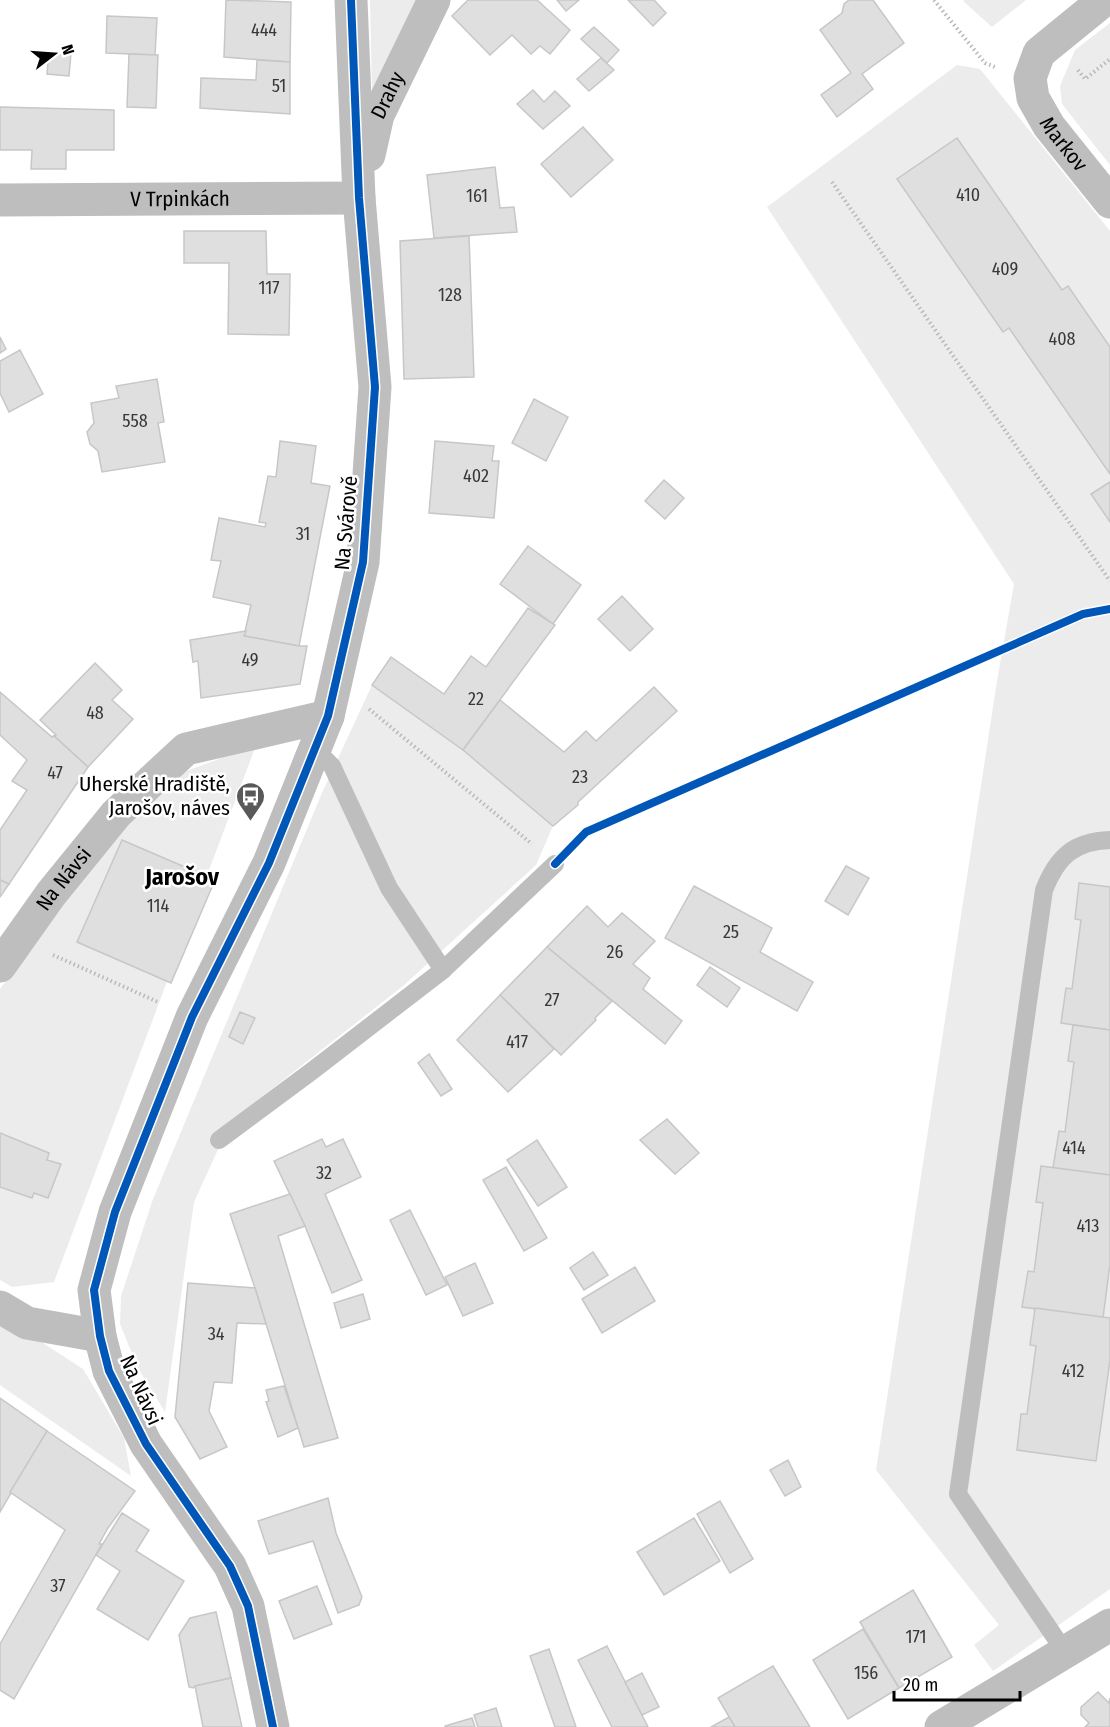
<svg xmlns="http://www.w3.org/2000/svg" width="1110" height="1727" font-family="'Fira Sans Condensed',sans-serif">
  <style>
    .green { fill: #ececec }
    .building { fill: #dfdfdf; stroke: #c7c7c7; stroke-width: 1.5 }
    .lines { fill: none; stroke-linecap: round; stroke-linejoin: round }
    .path { stroke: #b9b9b9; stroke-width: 4; stroke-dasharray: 1.5 3; stroke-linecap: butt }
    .lane { stroke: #bebebe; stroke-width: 18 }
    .street { stroke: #bebebe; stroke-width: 33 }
    .cycleway-casing { stroke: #fff; stroke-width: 11 }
    .cycleway { stroke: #0057b8; stroke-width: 8 }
    .labels { text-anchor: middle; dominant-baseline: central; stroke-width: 5; stroke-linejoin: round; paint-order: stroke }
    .number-label { font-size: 18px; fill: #383838 }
    .street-label { font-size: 21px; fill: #000; stroke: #fff }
    .poi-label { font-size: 21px; fill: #000; stroke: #fff; text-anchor: end }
    .quarter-label { font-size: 24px; font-weight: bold; fill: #000; stroke: #fff }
  </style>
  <rect width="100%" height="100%" fill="#fff"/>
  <g class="green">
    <path d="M370,0H423L372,95Z"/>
    <path d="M965,0H1026L992,27L963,1Z"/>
    <path d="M1110,23V165L1062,104L1060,86L1075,50Z"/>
    <path d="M957,65L980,69L1110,231V1589L993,1671L974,1645L999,1625L876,1470L997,681L1014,584L767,207Z"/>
    <path d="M372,685L463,750L553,826L536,865L403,986L231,1121L194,1202L165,1412L138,1368L120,1324L121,1296L153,1199L322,793Z"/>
    <path d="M261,732L54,1282L12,1287L0,1280V989L146,786L219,759Z"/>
    <path d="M0,1315L83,1369L124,1438L131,1476L0,1385Z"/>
  </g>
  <g class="building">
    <path d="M226,0L291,2L290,62L224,57Z"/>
    <path d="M468,0H537L570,30L550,54L540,46L531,54L512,35L490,55L452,16Z"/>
    <path d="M557,0H579L566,11Z"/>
    <path d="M628,0H654L666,13L653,26Z"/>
    <path d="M849,0H873L904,43L862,74L873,89L837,117L821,95L851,73L820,30L842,13L844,4Z"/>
    <path d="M107,16L157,18L155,55L106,53Z"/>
    <path d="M594,27L619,50L607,63L581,39Z"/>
    <path d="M49,51L71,53L69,76L47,74Z"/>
    <path d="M129,54L158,55L156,108L127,107Z"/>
    <path d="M601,58L614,70L589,91L577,79Z"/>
    <path d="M257,60L290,62V114L200,108L201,78L256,80Z"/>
    <path d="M533,90L544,102L555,91L570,106L543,129L517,104Z"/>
    <path d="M0,107L114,110V150H66V169H31L32,150H0Z"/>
    <path d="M583,127L613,160L571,197L541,164Z"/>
    <path d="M957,138L1062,290L1068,286L1110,347V474L1009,328L1003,332L897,179Z"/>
    <path d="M495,167L500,208L514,207L517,232L434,238L427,175Z"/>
    <path d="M184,231H266L267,274H290L289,335L228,334L229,263H184Z"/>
    <path d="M469,236L474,377L404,379L400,241Z"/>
    <path d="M0,337L6,349L0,353Z"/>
    <path d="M20,350L43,394L9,412L0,393V361Z"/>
    <path d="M157,379L164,422L158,423L165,462L102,472L98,451L90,444L87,432L94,423L91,403L119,398L116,386Z"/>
    <path d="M534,399L568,417L546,461L512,443Z"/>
    <path d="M280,441L316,446L311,483L330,486L299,646L244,636L251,605L213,597L221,561L211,560L219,518L265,527L266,523L259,522L268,476L276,477Z"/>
    <path d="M435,441L494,446L492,461H499L494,518L429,513Z"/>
    <path d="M664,480L684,498L665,519L645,501Z"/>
    <path d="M1110,482V522L1091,494Z"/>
    <path d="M528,546L581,585L553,624L500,584Z"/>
    <path d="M622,596L653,629L630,651L598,619Z"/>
    <path d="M528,608L555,625L463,750L372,685L391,657L444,694L471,656L486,667Z"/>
    <path d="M246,631L244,636L299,646H307L300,684L201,698L198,661L193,662L190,640Z"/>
    <path d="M95,663L122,690L112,700L133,719L88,767L54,736L56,735L40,720Z"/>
    <path d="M654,687L677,711L578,802V805L553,826L463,750L500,700L564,752L586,731L596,741Z"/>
    <path d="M0,692L52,737L54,736L88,767L9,884L0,880V830L27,790L12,781L27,760L0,735Z"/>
    <path d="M122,840L215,880L171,983L77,942Z"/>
    <path d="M846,866L869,878L848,915L825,901Z"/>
    <path d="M0,880L9,884L0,897Z"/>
    <path d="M1079,883L1110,887V1030L1061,1023L1066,988L1072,989L1081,920L1075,919Z"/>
    <path d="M694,886L772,928L760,952L813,982L797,1011L665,938Z"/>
    <path d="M587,906L608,927L622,913L655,941L633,964L650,978L643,989L682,1021L665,1044L547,947Z"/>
    <path d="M547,947L612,1001L595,1018L596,1020L561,1055L500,995Z"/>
    <path d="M710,967L740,988L727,1007L697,985Z"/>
    <path d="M500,995L554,1049L508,1092L457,1040Z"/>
    <path d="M240,1012L255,1018L243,1044L229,1037Z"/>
    <path d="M1073,1025L1110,1030V1175L1053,1168L1059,1131L1065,1132L1074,1062L1068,1061Z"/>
    <path d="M429,1054L452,1089L441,1096L418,1063Z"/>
    <path d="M667,1119L699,1153L675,1174L640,1140Z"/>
    <path d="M0,1133L49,1153L47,1160L61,1164L48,1198L34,1193L32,1198L0,1187Z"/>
    <path d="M322,1139L326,1147L343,1139L361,1177L325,1194L362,1280L332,1293L305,1226L274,1161Z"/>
    <path d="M537,1140L567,1187L538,1206L507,1160Z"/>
    <path d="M1041,1166L1110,1175V1264L1103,1318L1022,1307L1028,1271L1034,1272L1043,1203L1036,1202Z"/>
    <path d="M506,1167L547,1238L524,1251L483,1180Z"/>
    <path d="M290,1194L305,1226L278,1236L338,1438L304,1447L255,1288L230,1214Z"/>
    <path d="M410,1210L447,1285L426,1295L390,1220Z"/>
    <path d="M593,1252L608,1275L584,1290L570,1268Z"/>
    <path d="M475,1263L493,1303L463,1316L445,1277Z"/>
    <path d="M635,1267L655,1301L602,1333L582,1299Z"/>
    <path d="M188,1283L255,1288L266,1324L237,1323L232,1383L214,1382L209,1411L227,1447L200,1459L175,1417Z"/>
    <path d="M363,1294L370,1319L341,1328L334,1303Z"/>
    <path d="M1035,1308L1110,1318V1360L1096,1461L1017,1450L1021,1414H1027L1036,1346L1030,1345Z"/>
    <path d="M284,1386L298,1428L278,1437L266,1402L269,1401L266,1390Z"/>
    <path d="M0,1398L47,1431L0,1512Z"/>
    <path d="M47,1431L135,1491L108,1528L99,1544H102L14,1699L0,1690V1644L65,1530L10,1492Z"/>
    <path d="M788,1460L801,1487L785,1496L770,1470Z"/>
    <path d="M328,1498L336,1533L362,1597L359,1605L338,1613L313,1541L269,1554L258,1521Z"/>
    <path d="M720,1501L753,1559L730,1573L697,1514Z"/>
    <path d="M122,1513L149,1530L136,1551L184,1581L148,1640L97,1609L120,1571L96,1555Z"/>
    <path d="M694,1518L720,1561L664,1595L637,1552Z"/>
    <path d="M317,1586L332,1624L294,1639L279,1601Z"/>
    <path d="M913,1590L952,1657L899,1688L860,1622Z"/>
    <path d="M216,1612L231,1678L195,1686L193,1688L189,1687L179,1635L190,1618Z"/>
    <path d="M863,1629L899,1688L848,1719L813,1660Z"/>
    <path d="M607,1646L642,1715L648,1727H612L578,1660Z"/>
    <path d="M549,1649L576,1727H555L530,1656Z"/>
    <path d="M773,1666L810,1727H735L718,1698Z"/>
    <path d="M642,1673L659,1707L642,1715L625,1682Z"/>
    <path d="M231,1678L242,1727H203L195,1686Z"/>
    <path d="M1098,1692L1109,1703L1110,1698V1727H1085L1089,1723L1081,1715V1707Z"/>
    <path d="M496,1708L502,1727H478L474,1715Z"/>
    <path d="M729,1717L735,1727H711Z"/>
    <path d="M472,1718L475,1727H445V1726Z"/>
  </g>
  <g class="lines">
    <g class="path">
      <path d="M934,0L985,63L995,67"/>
      <path d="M1078,70L1085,79L1110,59"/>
      <path d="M832,182L1110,581"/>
      <path d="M369,709L532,844"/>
      <path d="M53,955L158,1002"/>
    </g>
    <g class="lane">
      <path d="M315,749L332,766L389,888L443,970L555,864"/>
      <path d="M219,1140L312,1071L443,970"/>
      <path d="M1065,1652L958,1494L1044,890C1057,857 1074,841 1110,840"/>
    </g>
    <g class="street">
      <path id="s1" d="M1104,0L1039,53L1030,78L1033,98L1049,126L1110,202"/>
      <path id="s2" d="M369,155L378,115L434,0"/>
      <path id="s3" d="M0,200L359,198"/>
      <path id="s4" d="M0,966L51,894L116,814L186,749L328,716"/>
      <path d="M0,1307L27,1323L100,1336"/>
      <path d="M273,1727L248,1606L230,1566L146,1444L109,1371L100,1336L94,1290L115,1212L192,1017L269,863L328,716L363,562L375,387L359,198L351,0"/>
      <path d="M941,1727L1110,1625"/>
    </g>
    <defs>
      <g id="cycleway">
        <path d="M555,864L586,832L1083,614L1110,609"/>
        <path d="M273,1727L248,1606L230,1566L146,1444L109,1371L100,1336L94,1290L115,1212L192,1017L269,863L328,716L363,562L375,387L359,198L351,0"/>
      </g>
    </defs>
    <use href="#cycleway" class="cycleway-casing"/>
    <use href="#cycleway" class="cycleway"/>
  </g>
  <defs>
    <symbol id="bus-pin" viewBox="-11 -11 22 30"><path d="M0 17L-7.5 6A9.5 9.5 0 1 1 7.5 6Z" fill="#595959" stroke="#fff"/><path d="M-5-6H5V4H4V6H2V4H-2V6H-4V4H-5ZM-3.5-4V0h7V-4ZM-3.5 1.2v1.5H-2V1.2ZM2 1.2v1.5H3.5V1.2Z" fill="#fff"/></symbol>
  </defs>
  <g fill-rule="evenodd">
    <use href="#bus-pin" x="234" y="780" width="33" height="45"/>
  </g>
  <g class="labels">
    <g class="number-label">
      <text x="264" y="30">444</text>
      <text x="279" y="86">51</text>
      <text x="968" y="195">410</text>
      <text x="477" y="196">161</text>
      <text x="1005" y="269">409</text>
      <text x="269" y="288">117</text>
      <text x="450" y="295">128</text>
      <text x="1062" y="339">408</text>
      <text x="135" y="421">558</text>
      <text x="476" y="476">402</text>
      <text x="303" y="534">31</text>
      <text x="250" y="660">49</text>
      <text x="476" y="699">22</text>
      <text x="95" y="713">48</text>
      <text x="55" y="773">47</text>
      <text x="580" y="777">23</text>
      <text x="158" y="906">114</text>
      <text x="731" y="932">25</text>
      <text x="615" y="952">26</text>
      <text x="552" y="1000">27</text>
      <text x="517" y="1042">417</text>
      <text x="1074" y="1148">414</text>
      <text x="324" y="1173">32</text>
      <text x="1088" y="1226">413</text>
      <text x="216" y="1334">34</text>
      <text x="1073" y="1371">412</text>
      <text x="58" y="1586">37</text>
      <text x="916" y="1637">171</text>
      <text x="866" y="1673">156</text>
    </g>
    <g class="street-label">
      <text stroke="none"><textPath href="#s2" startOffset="63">Drahy</textPath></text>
      <text stroke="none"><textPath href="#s1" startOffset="186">Markov</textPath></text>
      <text stroke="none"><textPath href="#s3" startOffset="180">V Trpinkách</textPath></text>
      <text transform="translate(346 523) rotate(-85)">Na Svárově</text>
      <text stroke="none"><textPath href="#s4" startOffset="108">Na Návsi</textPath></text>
      <text transform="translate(141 1390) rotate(66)">Na Návsi</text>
    </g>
    <g class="poi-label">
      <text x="230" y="784">Uherské Hradiště,<tspan x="230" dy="24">Jarošov, náves</tspan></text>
    </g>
    <g class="quarter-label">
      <text x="182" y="877">Jarošov</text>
    </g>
  </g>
  <g transform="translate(54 54) rotate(73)" stroke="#ffffff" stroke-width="4.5" paint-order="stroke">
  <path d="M0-4.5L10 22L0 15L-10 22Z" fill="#000000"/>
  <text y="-9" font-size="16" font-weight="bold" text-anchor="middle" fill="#000000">N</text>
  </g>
  <path d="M894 1691v9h126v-9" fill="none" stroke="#000000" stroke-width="3"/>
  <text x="903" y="1691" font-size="18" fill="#000000" stroke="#ffffff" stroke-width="4.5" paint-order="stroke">20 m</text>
</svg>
